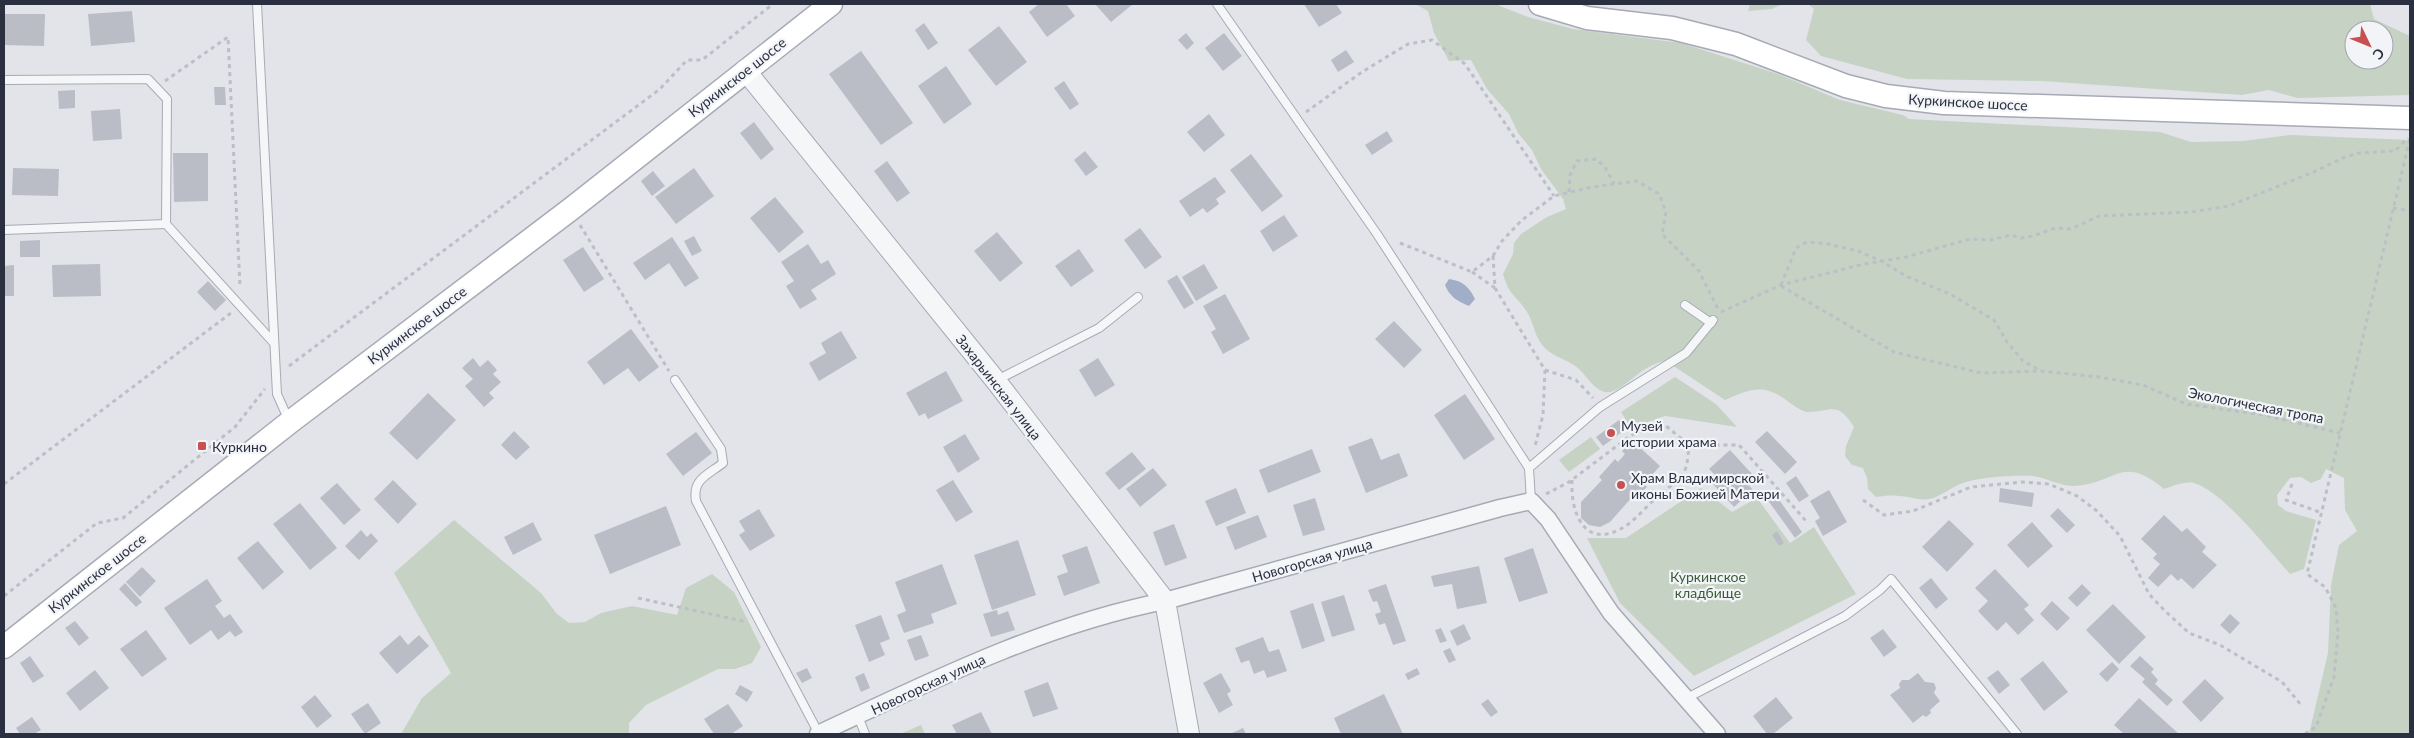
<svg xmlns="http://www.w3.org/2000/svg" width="2414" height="738" font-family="Lato,sans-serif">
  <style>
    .green { fill: #c6d3c4; fill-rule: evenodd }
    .water { fill: #a0aec8 }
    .building { fill: #babdc6 }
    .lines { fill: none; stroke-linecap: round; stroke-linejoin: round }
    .service-casing { stroke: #a7aab4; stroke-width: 10 }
    .minor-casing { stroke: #a7aab4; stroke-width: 19 }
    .tertiary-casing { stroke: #a7aab4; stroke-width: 22 }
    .secondary-casing { stroke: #a7aab4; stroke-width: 25 }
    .path { stroke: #bcbfc5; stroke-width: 3; stroke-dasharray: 4 4; stroke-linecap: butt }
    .service { stroke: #f5f6f8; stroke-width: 8 }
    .minor { stroke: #f5f6f8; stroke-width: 16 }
    .tertiary { stroke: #f5f6f8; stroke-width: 20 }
    .secondary { stroke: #fff; stroke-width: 22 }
    .poi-dot { fill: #c75052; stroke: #f2f4f7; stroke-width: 2 }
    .labels { text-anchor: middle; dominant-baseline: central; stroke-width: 4.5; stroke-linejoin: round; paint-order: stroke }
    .street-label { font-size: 14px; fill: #2b3041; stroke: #f2f4f7 }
    .poi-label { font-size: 14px; fill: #2b3041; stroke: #f2f4f7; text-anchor: start }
    .park-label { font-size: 14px; fill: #3b5c39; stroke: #f2f4f7 }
  </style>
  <rect width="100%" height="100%" fill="#e2e4ea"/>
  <g class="green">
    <path d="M1415,4H1495L1528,17L1573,29L1681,43L1778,74L1840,100L1903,115L1909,119L2160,132L2191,142L2243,141L2290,135L2410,140V734H2309L2328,653L2331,585L2339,545L2357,531L2345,510L2344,478L2326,469L2321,479L2311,483L2301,477L2290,478L2277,495L2278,505L2286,511L2316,520L2304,569L2290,574C2269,551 2223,491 2194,483C2184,481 2173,486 2164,489C2121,453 2117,484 2073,486C2059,486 2045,477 2032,476C2013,475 1980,477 1963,483C1951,487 1941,497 1929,499C1918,501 1909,496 1899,496C1891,495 1883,496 1876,497L1868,489L1867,478L1863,468L1852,465L1845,456L1846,446L1854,427C1836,399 1831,413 1807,412C1801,411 1795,406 1790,403C1765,383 1752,388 1725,400L1666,361C1640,365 1628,388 1610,392C1596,394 1587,376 1578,368C1567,359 1552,357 1543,346C1534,336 1534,323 1527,312C1517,296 1509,296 1503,274L1513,254L1514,243L1521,234L1547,217L1566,209L1563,199L1541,169L1532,150L1518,133L1509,114L1487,89L1471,60L1449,61L1434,33L1428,11Z"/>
    <path d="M1750,4H1783L1772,9L1748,11Z"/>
    <path d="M1808,4H2370L2374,19L2410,36V95L2297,98L2269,90L2242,95L2042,81L1907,79L1821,56L1806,40L1814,9ZM2354,30H2384V60H2354Z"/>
    <path d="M1675,377L1716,404L1737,427L1665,416L1631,428L1621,412Z"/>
    <path d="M1591,437L1600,449L1569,472L1559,460Z"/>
    <path d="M1701,488L1732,512L1757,498L1790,543L1814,527L1856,594L1694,676L1620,603L1587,538H1626Z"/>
    <path d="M454,520L541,593L557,614L569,623L585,622L601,613L632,606L677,615L686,588L712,574L734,592L761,647L752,663L735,669H718L646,705L629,723V734H401L422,698L451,673L394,573Z"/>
    <path d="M921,725L925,734H900Z"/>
  </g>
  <path class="water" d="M1449,279C1463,281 1469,287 1475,299L1469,306C1457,301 1450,297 1445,285Z"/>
  <g class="building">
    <path d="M1039,4H1066L1075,16L1047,37L1029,12Z"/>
    <path d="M1095,4H1133L1111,22Z"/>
    <path d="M1304,4H1336L1342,13L1319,27Z"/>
    <path d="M132,11L135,42L91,46L88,14Z"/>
    <path d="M4,14H45L44,46L4,45Z"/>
    <path d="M924,23L938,43L928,50L915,30Z"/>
    <path d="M999,26L1027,62L996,86L968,50Z"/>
    <path d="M1186,33L1194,43L1187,50L1178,40Z"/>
    <path d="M1224,33L1242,56L1223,71L1205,48Z"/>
    <path d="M1346,50L1354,62L1338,72L1331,60Z"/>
    <path d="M861,51L913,123L881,145L829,74Z"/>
    <path d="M946,66L972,104L944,124L918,86Z"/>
    <path d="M1064,81L1079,104L1070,110L1054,88Z"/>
    <path d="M214,87H225L226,105H215Z"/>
    <path d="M75,90V108L59,109L58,91Z"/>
    <path d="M120,109L122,139L93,141L91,111Z"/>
    <path d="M1209,114L1225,135L1204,152L1187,132Z"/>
    <path d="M754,122L774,149L761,160L740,133Z"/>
    <path d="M1387,131L1393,141L1372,155L1365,145Z"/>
    <path d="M1085,151L1098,167L1086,176L1074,160Z"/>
    <path d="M173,153H208V201L174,202Z"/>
    <path d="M1251,154L1283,196L1262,212L1230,170Z"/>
    <path d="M887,161L910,193L897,202L874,171Z"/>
    <path d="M13,168L59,169L58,196L12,195Z"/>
    <path d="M694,168L714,196L676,224L655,197Z"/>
    <path d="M653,171L665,186L652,196L641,181Z"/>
    <path d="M1215,177L1226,192L1216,199L1219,204L1207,213L1203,208L1190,217L1179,201Z"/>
    <path d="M775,197L804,232L779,253L750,218Z"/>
    <path d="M1284,215L1298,236L1273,252L1260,231Z"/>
    <path d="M1140,228L1162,257L1145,269L1124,240Z"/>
    <path d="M997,232L1023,263L1000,282L974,251Z"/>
    <path d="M694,236L702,251L692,256L684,241Z"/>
    <path d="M672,237L699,278L685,287L669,263L645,280L633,263Z"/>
    <path d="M40,240V257H20V241Z"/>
    <path d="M808,244L821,264L828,260L836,274L811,290L817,299L800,309L786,286L794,281L781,262Z"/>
    <path d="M583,247L604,279L584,292L563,260Z"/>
    <path d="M1079,249L1094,271L1071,287L1055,266Z"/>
    <path d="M100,264L101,296L53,297L52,265Z"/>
    <path d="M1204,264L1218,288L1196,301L1182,277Z"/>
    <path d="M14,265V296H4V266Z"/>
    <path d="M1177,275L1194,303L1184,309L1167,281Z"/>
    <path d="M208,281L226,300L215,311L197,292Z"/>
    <path d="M1225,294L1250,339L1223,354L1211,332L1216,329L1203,306Z"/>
    <path d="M1394,321L1422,350L1404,368L1375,339Z"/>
    <path d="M631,329L659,367L639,382L628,368L604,385L587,362Z"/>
    <path d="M841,331L857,358L819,381L809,363L826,353L821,343Z"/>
    <path d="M473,358L480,367L488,360L497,370L493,374L501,382L489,393L494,398L484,407L465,386L473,379L462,368Z"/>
    <path d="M1098,358L1115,385L1095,397L1079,370Z"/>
    <path d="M946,371L963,401L928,419L925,413L919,416L906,393Z"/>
    <path d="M428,393L456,420L417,460L389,433Z"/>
    <path d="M1465,394L1495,439L1464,460L1434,415Z"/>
    <path d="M1619,420L1626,429L1603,446L1596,437Z"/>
    <path d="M514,431L530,447L516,460L501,445Z"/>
    <path d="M1767,431L1797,462L1785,474L1755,442Z"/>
    <path d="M696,432L712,453L683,476L666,454Z"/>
    <path d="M965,434L980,459L958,473L943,447Z"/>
    <path d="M1372,438L1381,460L1399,453L1408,476L1366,493L1348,447Z"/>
    <path d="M1635,443L1660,466L1644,484L1647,487L1636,498L1633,496L1610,522L1600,527L1589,525L1581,518V502L1602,480L1599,477L1615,459L1618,462L1625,454L1622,451L1629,444L1632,446Z"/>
    <path d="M1312,449L1321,472L1268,493L1259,470Z"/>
    <path d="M1730,450L1752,474L1745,481L1753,490L1734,507L1711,482L1717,477L1709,469Z"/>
    <path d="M1132,452L1146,469L1119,490L1105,473Z"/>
    <path d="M1153,468L1167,485L1140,507L1126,489Z"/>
    <path d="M1796,476L1809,496L1799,502L1786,483Z"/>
    <path d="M393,480L417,504L398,524L374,499Z"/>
    <path d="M953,480L973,512L956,522L936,490Z"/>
    <path d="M337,483L361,510L344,525L320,498Z"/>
    <path d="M1236,488L1246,513L1216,526L1205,501Z"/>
    <path d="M2000,488L2034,493L2032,507L1999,502Z"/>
    <path d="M1829,490L1847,522L1823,536L1815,521L1820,518L1810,501Z"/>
    <path d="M1775,494L1802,532L1795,538L1767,499Z"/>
    <path d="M1315,498L1325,530L1303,536L1293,505Z"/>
    <path d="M300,503L337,548L310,570L273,524Z"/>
    <path d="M666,506L681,545L610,574L594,535Z"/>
    <path d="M2058,508L2075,525L2067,533L2050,516Z"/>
    <path d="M759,509L775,536L750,551L739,535L745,531L739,521Z"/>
    <path d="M1258,515L1267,537L1235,550L1226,527Z"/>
    <path d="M2164,515L2182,532L2187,528L2206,547L2202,552L2217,565L2193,589L2181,578L2178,581L2171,574L2158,587L2148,578L2160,564L2153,558L2157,554L2141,539Z"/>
    <path d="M1949,520L1974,544L1947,572L1922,547Z"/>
    <path d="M533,522L542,540L513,555L504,537Z"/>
    <path d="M2032,522L2053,546L2028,568L2007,545Z"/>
    <path d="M1174,524L1187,558L1165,566L1153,532Z"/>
    <path d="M361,530L367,537L371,533L378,541L359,560L345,546Z"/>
    <path d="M1777,531L1784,543L1779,546L1772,535Z"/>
    <path d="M1018,540L1036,595L992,610L974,555Z"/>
    <path d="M258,541L284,572L263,590L237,558Z"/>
    <path d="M1087,546L1100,583L1064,596L1057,576L1068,572L1062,555Z"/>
    <path d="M1533,548L1548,593L1519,602L1504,558Z"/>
    <path d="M942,564L957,604L931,614L934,623L904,633L897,615L906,611L895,582Z"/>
    <path d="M1479,566L1487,603L1457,609L1452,584L1434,587L1431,576Z"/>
    <path d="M142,567L156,581L140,597L126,582Z"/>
    <path d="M1995,569L2029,605L2024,609L2034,620L2018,635L2006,622L1997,631L1978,611L1988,601L1975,588Z"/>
    <path d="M1931,578L1948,599L1936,609L1919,588Z"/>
    <path d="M207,579L222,601L215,606L224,618L230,614L243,632L235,637L230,631L218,640L211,630L190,645L164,608Z"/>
    <path d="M125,583L142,602L136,607L119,589Z"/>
    <path d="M1386,584L1406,641L1393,645L1385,623L1379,625L1375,614L1381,612L1377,601L1373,602L1368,590Z"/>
    <path d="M2082,584L2091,593L2077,607L2068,598Z"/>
    <path d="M1344,595L1355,630L1332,637L1321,602Z"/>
    <path d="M2052,601L2070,618L2057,631L2040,614Z"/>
    <path d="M1313,603L1325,641L1302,649L1290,611Z"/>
    <path d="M2113,604L2146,637L2119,664L2086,630Z"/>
    <path d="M997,610L998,615L1008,611L1015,630L991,637L983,614Z"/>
    <path d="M2230,614L2240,623L2230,634L2220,625Z"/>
    <path d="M881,615L890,639L880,643L885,655L869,662L855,625Z"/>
    <path d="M75,621L89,638L79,646L65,628Z"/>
    <path d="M1464,624L1471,639L1457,646L1450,631Z"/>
    <path d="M1441,628L1447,641L1440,643L1435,630Z"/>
    <path d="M1883,629L1897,647L1884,657L1870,638Z"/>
    <path d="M146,630L167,659L142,677L120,649Z"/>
    <path d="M400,635L408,645L419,635L429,646L397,674L379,653Z"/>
    <path d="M921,635L929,656L915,661L907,640Z"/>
    <path d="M1263,637L1269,652L1279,649L1287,671L1267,678L1264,670L1254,674L1249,660L1241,663L1235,648Z"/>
    <path d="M1450,648L1456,660L1449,663L1443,651Z"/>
    <path d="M30,656L44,676L33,683L20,663Z"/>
    <path d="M2140,656L2154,669L2151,672L2158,680L2155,684L2173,700L2167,706L2142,682L2145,679L2130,666Z"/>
    <path d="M2043,661L2068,692L2044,711L2020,679Z"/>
    <path d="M2112,662L2119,669L2107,682L2099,674Z"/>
    <path d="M807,668L812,678L802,683L796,673Z"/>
    <path d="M1417,668L1420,674L1408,680L1405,674Z"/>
    <path d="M95,670L109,688L80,711L66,693Z"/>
    <path d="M1998,670L2010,685L1999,694L1987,678Z"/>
    <path d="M864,673L870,688L861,692L855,677Z"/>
    <path d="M1221,673L1231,691L1227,694L1233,705L1219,713L1203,683Z"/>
    <path d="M1918,673L1925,682L1934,683L1936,688L1934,693L1940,701L1930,710L1931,713L1926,717L1923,715L1913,723L1890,695L1900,688L1899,684L1902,680H1909Z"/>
    <path d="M2205,679L2224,698L2201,722L2182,702Z"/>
    <path d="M1048,682L1058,709L1033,717L1024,691Z"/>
    <path d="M740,685L753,692L747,702L735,694Z"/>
    <path d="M1384,694L1403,734H1341L1334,718Z"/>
    <path d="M315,695L332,716L317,728L301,707Z"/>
    <path d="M1776,697L1793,718L1773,734H1767L1753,716Z"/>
    <path d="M2139,698L2179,734H2124L2114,725Z"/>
    <path d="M1488,699L1498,712L1491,717L1481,704Z"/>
    <path d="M368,703L381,723L365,734L351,714Z"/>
    <path d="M728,704L743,726L731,734H714L704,719Z"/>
    <path d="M981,712L992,734H957L952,725Z"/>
    <path d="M32,717L41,730L34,734H20L16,728Z"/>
    <path d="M1243,728L1246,734H1230Z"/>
  </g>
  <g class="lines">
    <defs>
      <g id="service">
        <path d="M257,4L277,394L289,421"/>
        <path d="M1217,4L1377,234L1529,468L1531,501"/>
        <path d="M4,80L148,79L167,99L166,224L273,342"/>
        <path d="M4,230L166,224"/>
        <path d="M1685,305L1711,323"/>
        <path d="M675,380L721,449L723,463C708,475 692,479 696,501L819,734"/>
        <path d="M997,380L1099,328L1138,297"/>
        <path d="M1529,468L1600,407L1686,353L1713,320"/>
        <path d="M1685,699L1845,616L1880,590L1891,579L2017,734"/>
        <path d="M858,716L865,734"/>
      </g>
      <path id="minor" d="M818,734C929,682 1043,625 1165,601L1500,508L1531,501L1548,519L1611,613L1717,734"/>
      <path id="tertiary" d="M745,70L996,381L1165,601L1189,734"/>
      <g id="secondary">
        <path d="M1540,4L1587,18L1672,28L1736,44L1846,86L1886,96L1944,103L2410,118"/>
        <path d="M4,647L290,422L571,209L831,4"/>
      </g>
    </defs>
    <use href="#service" class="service-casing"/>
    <use href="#minor" class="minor-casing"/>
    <use href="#tertiary" class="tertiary-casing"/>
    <use href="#secondary" class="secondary-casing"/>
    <g class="path">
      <path d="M165,81L228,37L240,286"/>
      <path d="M1306,112L1362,72L1408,44L1432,40L1465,64L1554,196"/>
      <path d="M1569,192L1570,175L1577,161L1596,159L1605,167L1614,184"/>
      <path d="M2393,208L2410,211"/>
      <path d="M580,225L669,371"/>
      <path d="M1400,243L1472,272L1493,256L1495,288L1545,370L1543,415L1535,446"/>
      <path d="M1493,256L1502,241L1522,220L1554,196L1592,187L1637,181L1659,194L1666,212L1662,234L1699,271L1718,309"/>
      <path d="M1472,272L1495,288"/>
      <path d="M1781,285L1796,248L1807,242L1828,244L1858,251L1881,261L1906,276L1948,293L1994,320L2007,342L2023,361L2039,370"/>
      <path d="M1781,286L1894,352L1981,373L2041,371L2099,377L2143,385L2186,404L2263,415L2340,433"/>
      <path d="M1721,312L1781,285L1864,264L1906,257L1970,239L1990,240L2011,235L2021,238L2033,236L2055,228L2071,229L2099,216L2191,212L2229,206L2316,171L2345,157L2359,153L2395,151L2408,138"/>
      <path d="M289,366L660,89L687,60H702L773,4"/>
      <path d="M1545,370L1576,380L1593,398"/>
      <path d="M1572,480C1570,516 1587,552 1627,525C1638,517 1648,505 1658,496C1666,489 1679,481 1684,472C1688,465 1688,453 1689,445"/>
      <path d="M4,484L231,313"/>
      <path d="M2292,484L2286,500L2322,513"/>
      <path d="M1546,494L1569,482L1630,436L1660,421L1689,445H1739L1806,521"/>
      <path d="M1863,500L1884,515L1913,511L1971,487L2022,482L2049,484L2077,496L2097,511L2120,536L2149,594L2165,611L2189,633L2220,645L2282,682L2302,706"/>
      <path d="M4,596L97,523L123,518L235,427L265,389"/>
      <path d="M638,598L747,622"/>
      <path d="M2305,734L2316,727L2334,677L2338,632L2336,608L2325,587L2307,574L2410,138"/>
    </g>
    <use href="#service" class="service"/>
    <use href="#minor" class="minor"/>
    <use href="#tertiary" class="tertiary"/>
    <use href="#secondary" class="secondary"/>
  </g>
  <g class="poi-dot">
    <circle cx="1611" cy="433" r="5"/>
    <rect x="197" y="441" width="10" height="10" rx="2.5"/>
    <circle cx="1621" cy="485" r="5"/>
  </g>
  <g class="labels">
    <g class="street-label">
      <text transform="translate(737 77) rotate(-38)">Куркинское шоссе</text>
      <text transform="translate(1968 102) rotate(3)">Куркинское шоссе</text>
      <text transform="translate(417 325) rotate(-37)">Куркинское шоссе</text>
      <text transform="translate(999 387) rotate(52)">Захарьинская улица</text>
      <text transform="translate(2256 405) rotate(11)">Экологическая тропа</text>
      <text transform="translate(1312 560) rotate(-16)">Новогорская улица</text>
      <text transform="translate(97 573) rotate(-38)">Куркинское шоссе</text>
      <text transform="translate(928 684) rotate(-25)">Новогорская улица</text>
    </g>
    <g class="poi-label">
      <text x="1621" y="425">Музей<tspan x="1621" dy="16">истории храма</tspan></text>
      <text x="212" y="446">Куркино</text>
      <text x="1631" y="477">Храм Владимирской<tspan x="1631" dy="16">иконы Божией Матери</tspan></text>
    </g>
    <g class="park-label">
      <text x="1708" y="576">Куркинское<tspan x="1708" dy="16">кладбище</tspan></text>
    </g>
  </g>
  <rect width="2414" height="738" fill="none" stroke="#2b3041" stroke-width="10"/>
  <g transform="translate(2369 45) rotate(133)"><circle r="24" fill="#f2f4f7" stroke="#a2a6ae"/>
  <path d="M0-4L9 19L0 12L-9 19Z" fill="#c75052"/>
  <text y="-8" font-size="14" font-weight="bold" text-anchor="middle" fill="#2b3041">С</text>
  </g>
</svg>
